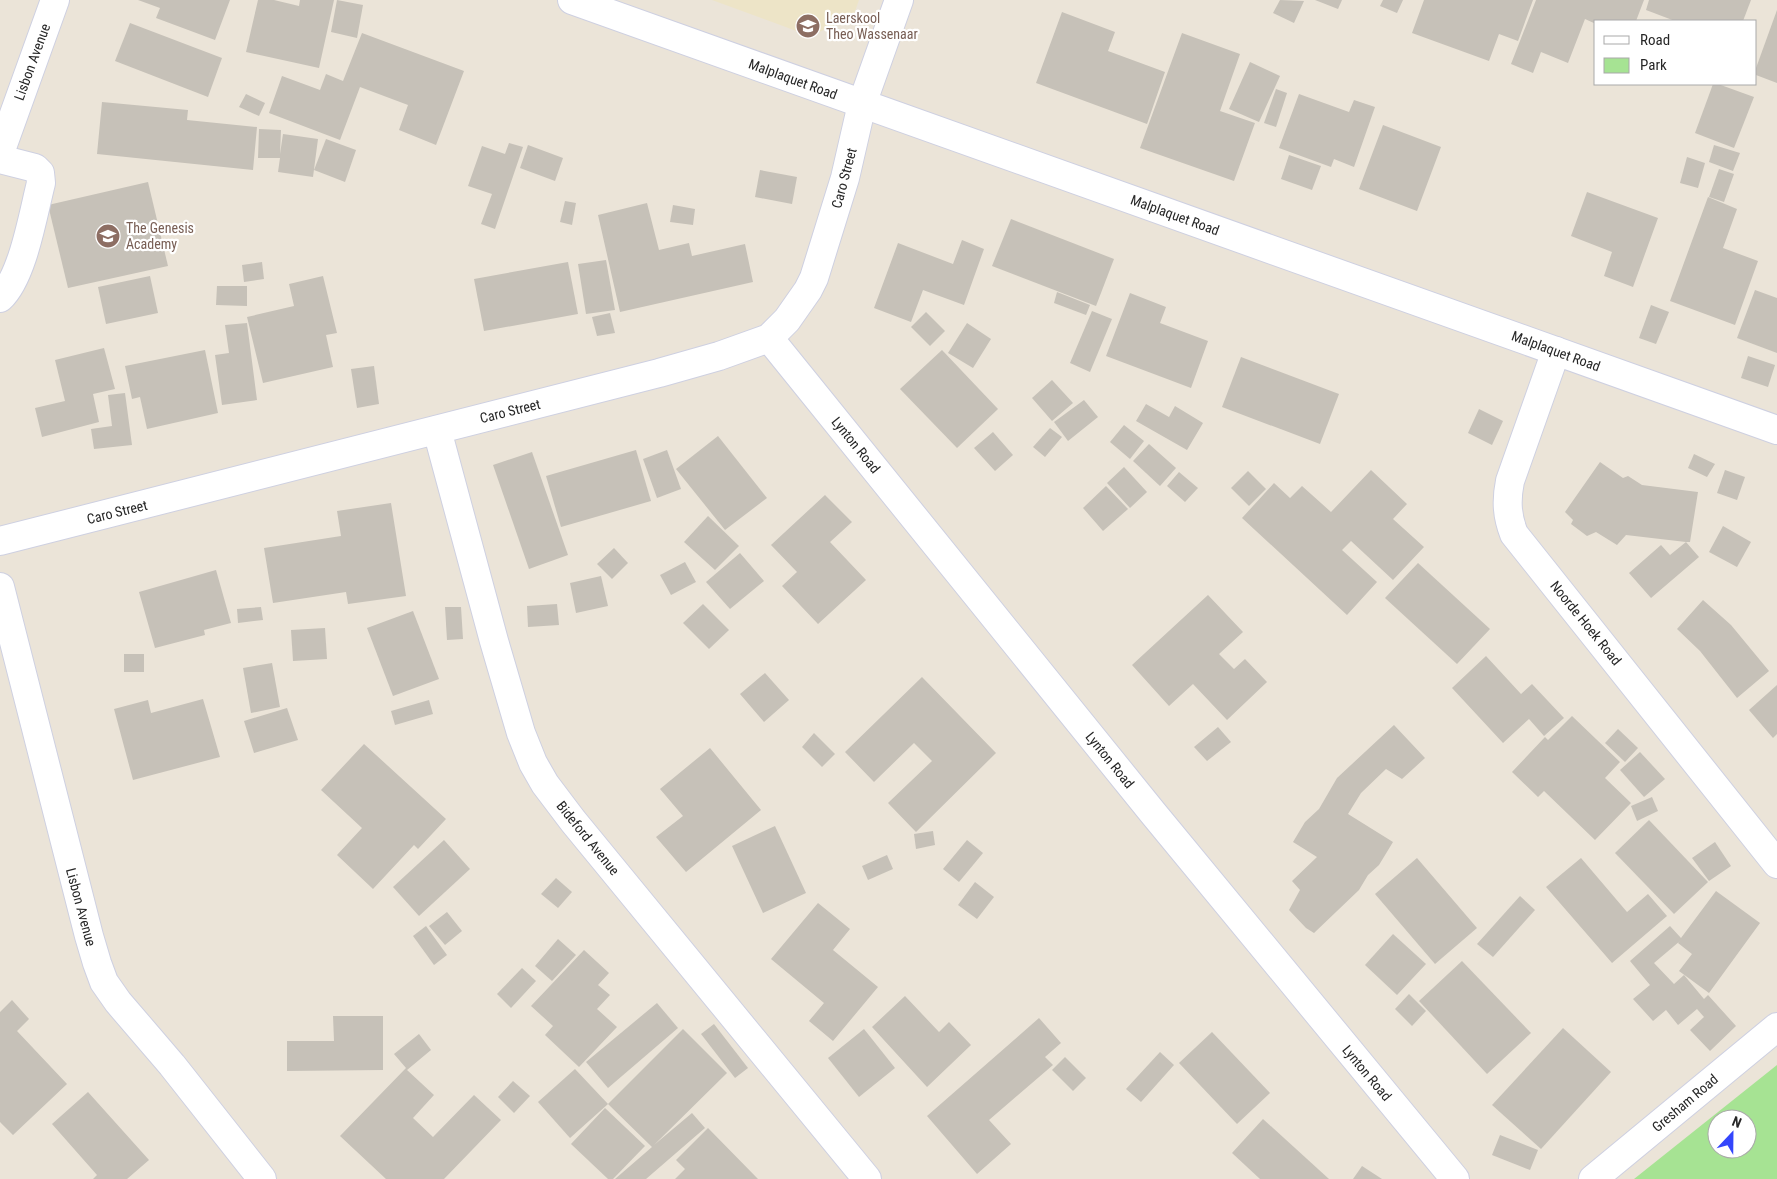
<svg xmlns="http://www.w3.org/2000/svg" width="1777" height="1179" font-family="'Roboto Condensed',sans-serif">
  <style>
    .education { fill: #ede4c7 }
    .green { fill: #a6e393; fill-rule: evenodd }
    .building { fill: #c6c1b8 }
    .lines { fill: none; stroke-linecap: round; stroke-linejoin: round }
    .minor-casing { stroke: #ced0e1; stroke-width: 30 }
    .minor { stroke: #fff; stroke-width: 28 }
    .labels { text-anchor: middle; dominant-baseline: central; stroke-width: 4.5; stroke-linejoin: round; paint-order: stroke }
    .education-label { font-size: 14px; fill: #785e54; stroke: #fff; text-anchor: start }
    .street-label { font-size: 14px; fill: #272727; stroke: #fff }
  </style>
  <rect width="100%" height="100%" fill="#ebe4d8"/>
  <path class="education" d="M712,0H859L853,17L810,36Z"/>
  <path class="green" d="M1777,1065V1179H1634ZM1717,1119H1747V1149H1717Z"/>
  <g class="building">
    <path d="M138,0H230L215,40L156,18L160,8Z"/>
    <path d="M258,0H274L299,6L300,0H334L319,68L246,52Z"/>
    <path d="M337,0L363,5L357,38L331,32Z"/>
    <path d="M1280,0L1304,1L1294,23L1273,13Z"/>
    <path d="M1315,0H1342L1338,9Z"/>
    <path d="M1383,0H1403L1397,13L1380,6Z"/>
    <path d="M1424,0H1533L1518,41L1499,34L1489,61L1412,33Z"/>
    <path d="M1536,0H1644L1636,21H1596V24L1585,19L1568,63L1541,52L1533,73L1511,64Z"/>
    <path d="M1649,0H1751L1743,21H1675L1646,10Z"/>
    <path d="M1777,10V83L1756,75V68Z"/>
    <path d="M1062,12L1115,32L1108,51L1165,72L1147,124L1036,83Z"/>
    <path d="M130,23L222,58L208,97L115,61Z"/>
    <path d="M362,33L464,71L436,145L399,130L408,105L360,87L340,140L269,113L282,76L320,90L326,74L343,81Z"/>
    <path d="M1182,33L1240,54L1220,111L1255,123L1234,181L1140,148Z"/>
    <path d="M1250,62L1280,76L1259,122L1229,109Z"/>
    <path d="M1713,84H1718L1754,97L1734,148L1695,133Z"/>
    <path d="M1276,89L1287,93L1276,127L1264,123Z"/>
    <path d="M246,94L265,103L259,116L239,107Z"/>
    <path d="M1299,94L1349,112L1354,100L1375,107L1354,167L1334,159L1331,167L1279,148Z"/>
    <path d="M102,102L188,110L187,120L257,127L253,170L97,154Z"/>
    <path d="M1383,125L1441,147L1417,211L1359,189Z"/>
    <path d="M259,129L281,130L280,154L283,134L318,139L313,177L278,172L280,158H258Z"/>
    <path d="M326,139L356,150L345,182L314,170Z"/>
    <path d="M509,143L523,147L495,229L481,224L492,194L468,186L482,146L505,154Z"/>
    <path d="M528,145L563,158L555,181L520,168Z"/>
    <path d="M1714,145L1740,153L1733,171L1709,162Z"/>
    <path d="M1289,155L1321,166L1312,190L1281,179Z"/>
    <path d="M1687,157L1705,163L1698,188L1680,183Z"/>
    <path d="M1719,169L1734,174L1724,202L1709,197Z"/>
    <path d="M760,170L797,177L792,204L755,197Z"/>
    <path d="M148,182L168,266L68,288L48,205Z"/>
    <path d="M1587,192L1658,218L1633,287L1604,276L1612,252L1571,236Z"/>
    <path d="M1708,197L1737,209L1723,248L1758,261L1735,325L1670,301Z"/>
    <path d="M565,201L576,203L572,225L560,222Z"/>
    <path d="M647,203L659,250L689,243L692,256L745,244L753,282L620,312L598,215Z"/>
    <path d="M673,205L695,209L693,225L670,222Z"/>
    <path d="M1011,219L1114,259L1096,306L992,266Z"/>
    <path d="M962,240L984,249L964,305L923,290L911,322L874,308L898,243L953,264Z"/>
    <path d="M606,260L615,310L586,314L578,264Z"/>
    <path d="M262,262L264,279L244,282L242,265Z"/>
    <path d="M568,262L578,314L484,331L474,279Z"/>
    <path d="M150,276L158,313L106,324L98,287Z"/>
    <path d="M323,276L337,333L326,335L333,367L263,383L247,317L294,306L289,284Z"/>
    <path d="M217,286H247V306L216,305Z"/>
    <path d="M1755,290L1777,298V353L1737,338Z"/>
    <path d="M1057,292L1090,305L1086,315L1054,303Z"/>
    <path d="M1130,293L1166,307L1160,323L1208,341L1191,388L1106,356Z"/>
    <path d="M1651,305L1669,312L1656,344L1639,338Z"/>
    <path d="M1092,311L1112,319L1090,372L1070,363Z"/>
    <path d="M926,312L945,331L930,346L911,327Z"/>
    <path d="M610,313L615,333L597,336L592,317Z"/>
    <path d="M247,323L257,400L222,405L215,355L229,353L225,325Z"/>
    <path d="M967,323L991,339L973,368L948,353Z"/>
    <path d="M104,348L115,389L93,394L99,422L42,437L35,408L65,401L55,360Z"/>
    <path d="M205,350L218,413L147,429L140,397L132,399L125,366Z"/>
    <path d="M942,350L998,409L957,448L900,389Z"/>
    <path d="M1748,356L1775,365L1768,387L1741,378Z"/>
    <path d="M1241,357L1339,394L1320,444L1222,407Z"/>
    <path d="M374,366L379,404L357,408L351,369Z"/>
    <path d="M1052,380L1073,403L1052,421L1032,398Z"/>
    <path d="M125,393L132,445L94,449L91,429L112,426L108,395Z"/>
    <path d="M1084,400L1098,417L1068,441L1054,422Z"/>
    <path d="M1146,404L1169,417L1175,406L1203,423L1187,450L1136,421Z"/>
    <path d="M1479,409L1503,421L1492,445L1468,433Z"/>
    <path d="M1124,425L1144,441L1130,459L1110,442Z"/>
    <path d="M1050,428L1062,437L1045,457L1033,447Z"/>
    <path d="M993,432L1013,455L995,471L974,448Z"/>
    <path d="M718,436L767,498L725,530L676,469Z"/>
    <path d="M1149,444L1176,468L1160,486L1133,461Z"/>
    <path d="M636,450L651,501L561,527L546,476Z"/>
    <path d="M667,450L681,489L657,498L643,459Z"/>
    <path d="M532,452L568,555L529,569L493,465Z"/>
    <path d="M1694,454L1715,464L1707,477L1688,468Z"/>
    <path d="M1600,462L1623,478L1628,476L1642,485L1698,492L1690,542H1686L1699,557L1651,598L1629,573L1661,545L1670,555L1686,542L1626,535L1617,545L1596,532L1587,536L1571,524L1573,520L1565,512Z"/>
    <path d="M1124,467L1147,492L1130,508L1107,483Z"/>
    <path d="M1371,470L1407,504L1393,519L1424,547L1393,580L1351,541L1342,550L1377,582L1347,615L1242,518L1274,483L1290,498L1302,486L1331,512Z"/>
    <path d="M1725,470L1745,477L1737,500L1717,493Z"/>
    <path d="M1248,471L1266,489L1249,506L1231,488Z"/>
    <path d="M1179,472L1198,488L1185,502L1167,486Z"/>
    <path d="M1106,486L1128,509L1103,531L1083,508Z"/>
    <path d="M825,495L852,522L830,542L866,580L818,624L782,586L797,572L771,545Z"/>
    <path d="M391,503L406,596L348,604L346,592L273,603L264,548L341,536L337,511Z"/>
    <path d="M708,516L739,546L715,570L684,542Z"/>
    <path d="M1723,526L1751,542L1737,567L1709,552Z"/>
    <path d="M614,548L628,563L612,579L597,564Z"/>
    <path d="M740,553L764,581L730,609L706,582Z"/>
    <path d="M685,562L696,582L671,595L660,575Z"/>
    <path d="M1418,563L1490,629L1457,664L1385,598Z"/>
    <path d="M216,570L231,623L204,630L205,635L155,648L139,592Z"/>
    <path d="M601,576L608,606L576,613L570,583Z"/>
    <path d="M1208,595L1243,632L1219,654L1234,669L1245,659L1267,682L1227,720L1193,684L1169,706L1132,665Z"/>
    <path d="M1703,600L1731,625L1769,671L1737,698L1700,651L1677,629Z"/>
    <path d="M557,604L559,625L528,627L527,606Z"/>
    <path d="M703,604L729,630L709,649L683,623Z"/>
    <path d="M261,607L263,620L238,623L237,609Z"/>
    <path d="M445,607H461L463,639L447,640Z"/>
    <path d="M413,611L439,679L393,696L367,628Z"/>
    <path d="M325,628L327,659L293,661L291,630Z"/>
    <rect x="124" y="654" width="20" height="18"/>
    <path d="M1486,656L1521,694L1532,684L1564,718L1544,736L1529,719L1503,743L1452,688Z"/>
    <path d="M272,663L280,707L251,713L243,668Z"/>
    <path d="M765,673L789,700L764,722L740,694Z"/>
    <path d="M922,677L996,753L916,832L888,803L932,761L914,743L874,782L845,752Z"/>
    <path d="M1777,685V734L1773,738L1749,710Z"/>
    <path d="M203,699L220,757L133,780L114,709L148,700L151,713Z"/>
    <path d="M429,700L433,714L395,725L391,711Z"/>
    <path d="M287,708L298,740L254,753L244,721Z"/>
    <path d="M1572,716L1620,762L1605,778L1631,803L1595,840L1544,791L1538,797L1512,772L1545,737L1548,740Z"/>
    <path d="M1394,725L1425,758L1402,779L1386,769L1361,793L1348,814L1393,842L1379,865L1368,875L1359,890L1314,933L1306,928L1289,910L1300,890L1292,881L1317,857L1293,842L1305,822L1319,809L1337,778Z"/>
    <path d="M1218,727L1231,742L1207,761L1194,747Z"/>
    <path d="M1618,729L1638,748L1625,762L1605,743Z"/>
    <path d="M814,733L835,754L822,767L802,747Z"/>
    <path d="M364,744L446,819L418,849L414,845L373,889L337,855L362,828L321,790Z"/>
    <path d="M710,748L761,810L686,872L656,837L683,816L660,789Z"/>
    <path d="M1640,752L1665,779L1644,797L1620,770Z"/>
    <path d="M1652,797L1658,811L1637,821L1631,806Z"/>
    <path d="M1649,820L1708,882L1674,914L1615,853Z"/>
    <path d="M775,826L806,893L763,913L732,846Z"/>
    <path d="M933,831L935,845L916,849L914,834Z"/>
    <path d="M444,840L470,869L419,916L393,887Z"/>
    <path d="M967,840L983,853L959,882L943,869Z"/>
    <path d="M1715,842L1731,866L1709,881L1692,858Z"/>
    <path d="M887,855L893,869L868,880L862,866Z"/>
    <path d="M1417,858L1477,928L1435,964L1375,894Z"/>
    <path d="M1581,858L1627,912L1648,894L1667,916L1612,963L1546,887Z"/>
    <path d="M556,878L572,892L558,908L541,894Z"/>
    <path d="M975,882L994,897L977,919L958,905Z"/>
    <path d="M1716,891L1760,923L1709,993L1679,971L1692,954L1678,943L1680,941L1654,963L1674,984L1684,975L1704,999L1708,995L1736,1026L1710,1051L1690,1030L1704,1017L1697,1009L1678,1025L1666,1010L1653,1021L1633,999L1650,985L1630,961L1670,926L1681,938Z"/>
    <path d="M1520,896L1535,910L1493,957L1477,944Z"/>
    <path d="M818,903L850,929L833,950L878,987L833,1041L809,1021L824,1003L771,959Z"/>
    <path d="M447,912L462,931L445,945L429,926Z"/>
    <path d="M426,926L447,955L434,965L413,936Z"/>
    <path d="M1393,934L1426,964L1397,995L1365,965Z"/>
    <path d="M558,939L576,955L552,981L535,966Z"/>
    <path d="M584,950L609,973L598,985L610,995L597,1009L617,1027L579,1067L545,1035L553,1026L531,1006Z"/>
    <path d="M1462,961L1531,1033L1487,1074L1419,1001Z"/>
    <path d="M522,968L536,981L511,1008L497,994Z"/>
    <path d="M1409,994L1426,1011L1412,1026L1395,1009Z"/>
    <path d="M905,996L939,1032L949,1022L971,1045L927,1087L872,1027Z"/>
    <path d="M12,1000L29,1019L17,1031L67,1084L13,1135L0,1122V1012Z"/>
    <path d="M657,1003L678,1028L608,1088L586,1062Z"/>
    <path d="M333,1016H383V1070L287,1071V1041H334Z"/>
    <path d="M1039,1018L1061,1043L1045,1057L1053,1065L989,1120L1011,1144L977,1174L927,1116Z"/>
    <path d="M714,1024L748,1068L735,1078L701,1034Z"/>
    <path d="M1563,1028L1611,1072L1541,1149L1492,1105Z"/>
    <path d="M683,1029L727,1073L654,1145L692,1113L705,1128L646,1179H615L652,1147L608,1104Z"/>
    <path d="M864,1029L895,1068L859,1097L828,1058Z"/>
    <path d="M1212,1032L1270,1093L1237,1124L1179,1063Z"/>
    <path d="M419,1034L431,1050L407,1070L434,1095L413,1118L433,1137L474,1095L501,1120L444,1179H386L340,1136L406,1068L394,1054Z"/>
    <path d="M1160,1052L1174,1065L1141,1102L1126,1089Z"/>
    <path d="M1065,1057L1086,1078L1073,1091L1052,1070Z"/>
    <path d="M575,1069L608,1104L570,1138L538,1102Z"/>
    <path d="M513,1081L530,1096L514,1113L498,1097Z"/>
    <path d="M88,1092L149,1160L127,1179H93L97,1175L52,1124Z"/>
    <path d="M605,1108L645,1146L613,1179H608L571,1144Z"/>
    <path d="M1263,1119L1329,1179H1260L1232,1153Z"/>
    <path d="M708,1128L758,1179H675L685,1169L676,1160Z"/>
    <path d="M1500,1135L1538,1150L1530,1170L1492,1155Z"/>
    <path d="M1362,1166L1382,1179H1353Z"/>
  </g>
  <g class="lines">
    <defs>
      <g id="minor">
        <path d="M572,0L1777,430"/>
        <path d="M0,153L55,0"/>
        <path d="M0,159L35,168L40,173L41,183C33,214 23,277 0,298"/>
        <path d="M769,338L1153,813L1455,1179"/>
        <path d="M1556,351L1510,481C1506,501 1507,516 1514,534L1777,864"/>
        <path d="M437,430L494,641L521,733L533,763L545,784L573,821L867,1179"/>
        <path d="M0,541L659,373L719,356L769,338L787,320L808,290L814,278L845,178L862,104L899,0"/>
        <path d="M0,587L89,936L97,963L104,982L118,1002L172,1065L262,1179"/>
        <path d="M1593,1179L1777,1027"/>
      </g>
    </defs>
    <use href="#minor" class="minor-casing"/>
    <use href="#minor" class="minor"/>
  </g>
  <defs>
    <symbol id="school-disc" viewBox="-11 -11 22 22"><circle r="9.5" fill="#8d6e63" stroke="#fff"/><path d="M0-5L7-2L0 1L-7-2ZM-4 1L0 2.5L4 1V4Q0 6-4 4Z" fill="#fff"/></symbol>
  </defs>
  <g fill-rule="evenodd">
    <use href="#school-disc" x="794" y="12" width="28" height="28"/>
    <use href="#school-disc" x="94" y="222" width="28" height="28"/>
  </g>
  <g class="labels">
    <g class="education-label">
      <text x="826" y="18">Laerskool<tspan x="826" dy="16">Theo Wassenaar</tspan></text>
      <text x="126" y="228">The Genesis<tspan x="126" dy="16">Academy</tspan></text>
    </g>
    <g class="street-label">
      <text transform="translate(32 62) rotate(-70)">Lisbon Avenue</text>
      <text transform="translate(793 79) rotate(20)">Malplaquet Road</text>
      <text transform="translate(844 178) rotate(-75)">Caro Street</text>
      <text transform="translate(1175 215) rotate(20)">Malplaquet Road</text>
      <text transform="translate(1556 351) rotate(20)">Malplaquet Road</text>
      <text transform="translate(510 411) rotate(-14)">Caro Street</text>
      <text transform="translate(856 445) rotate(51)">Lynton Road</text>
      <text transform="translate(117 512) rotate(-14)">Caro Street</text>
      <text transform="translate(1586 623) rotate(51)">Noorde Hoek Road</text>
      <text transform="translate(1110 760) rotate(51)">Lynton Road</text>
      <text transform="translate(588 838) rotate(51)">Bideford Avenue</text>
      <text transform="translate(81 907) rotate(75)">Lisbon Avenue</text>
      <text transform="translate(1367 1073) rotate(50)">Lynton Road</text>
      <text transform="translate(1685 1103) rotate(-40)">Gresham Road</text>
    </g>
  </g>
  <rect x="1594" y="20" width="162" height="65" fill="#ffffff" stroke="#a9a9a9"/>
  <rect x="1604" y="36" width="25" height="8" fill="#ffffff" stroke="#a9a9a9"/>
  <text x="1640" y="45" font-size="15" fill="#272727">Road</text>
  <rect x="1604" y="58" width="25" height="15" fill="#a6e393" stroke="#a9a9a9"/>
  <text x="1640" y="70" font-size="15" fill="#272727">Park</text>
  <g transform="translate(1732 1134) rotate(22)"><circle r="24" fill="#ffffff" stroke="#a9a9a9"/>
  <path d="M0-4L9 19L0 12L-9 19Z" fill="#3446fc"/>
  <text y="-8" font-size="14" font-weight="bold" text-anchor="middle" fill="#272727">N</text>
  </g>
</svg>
